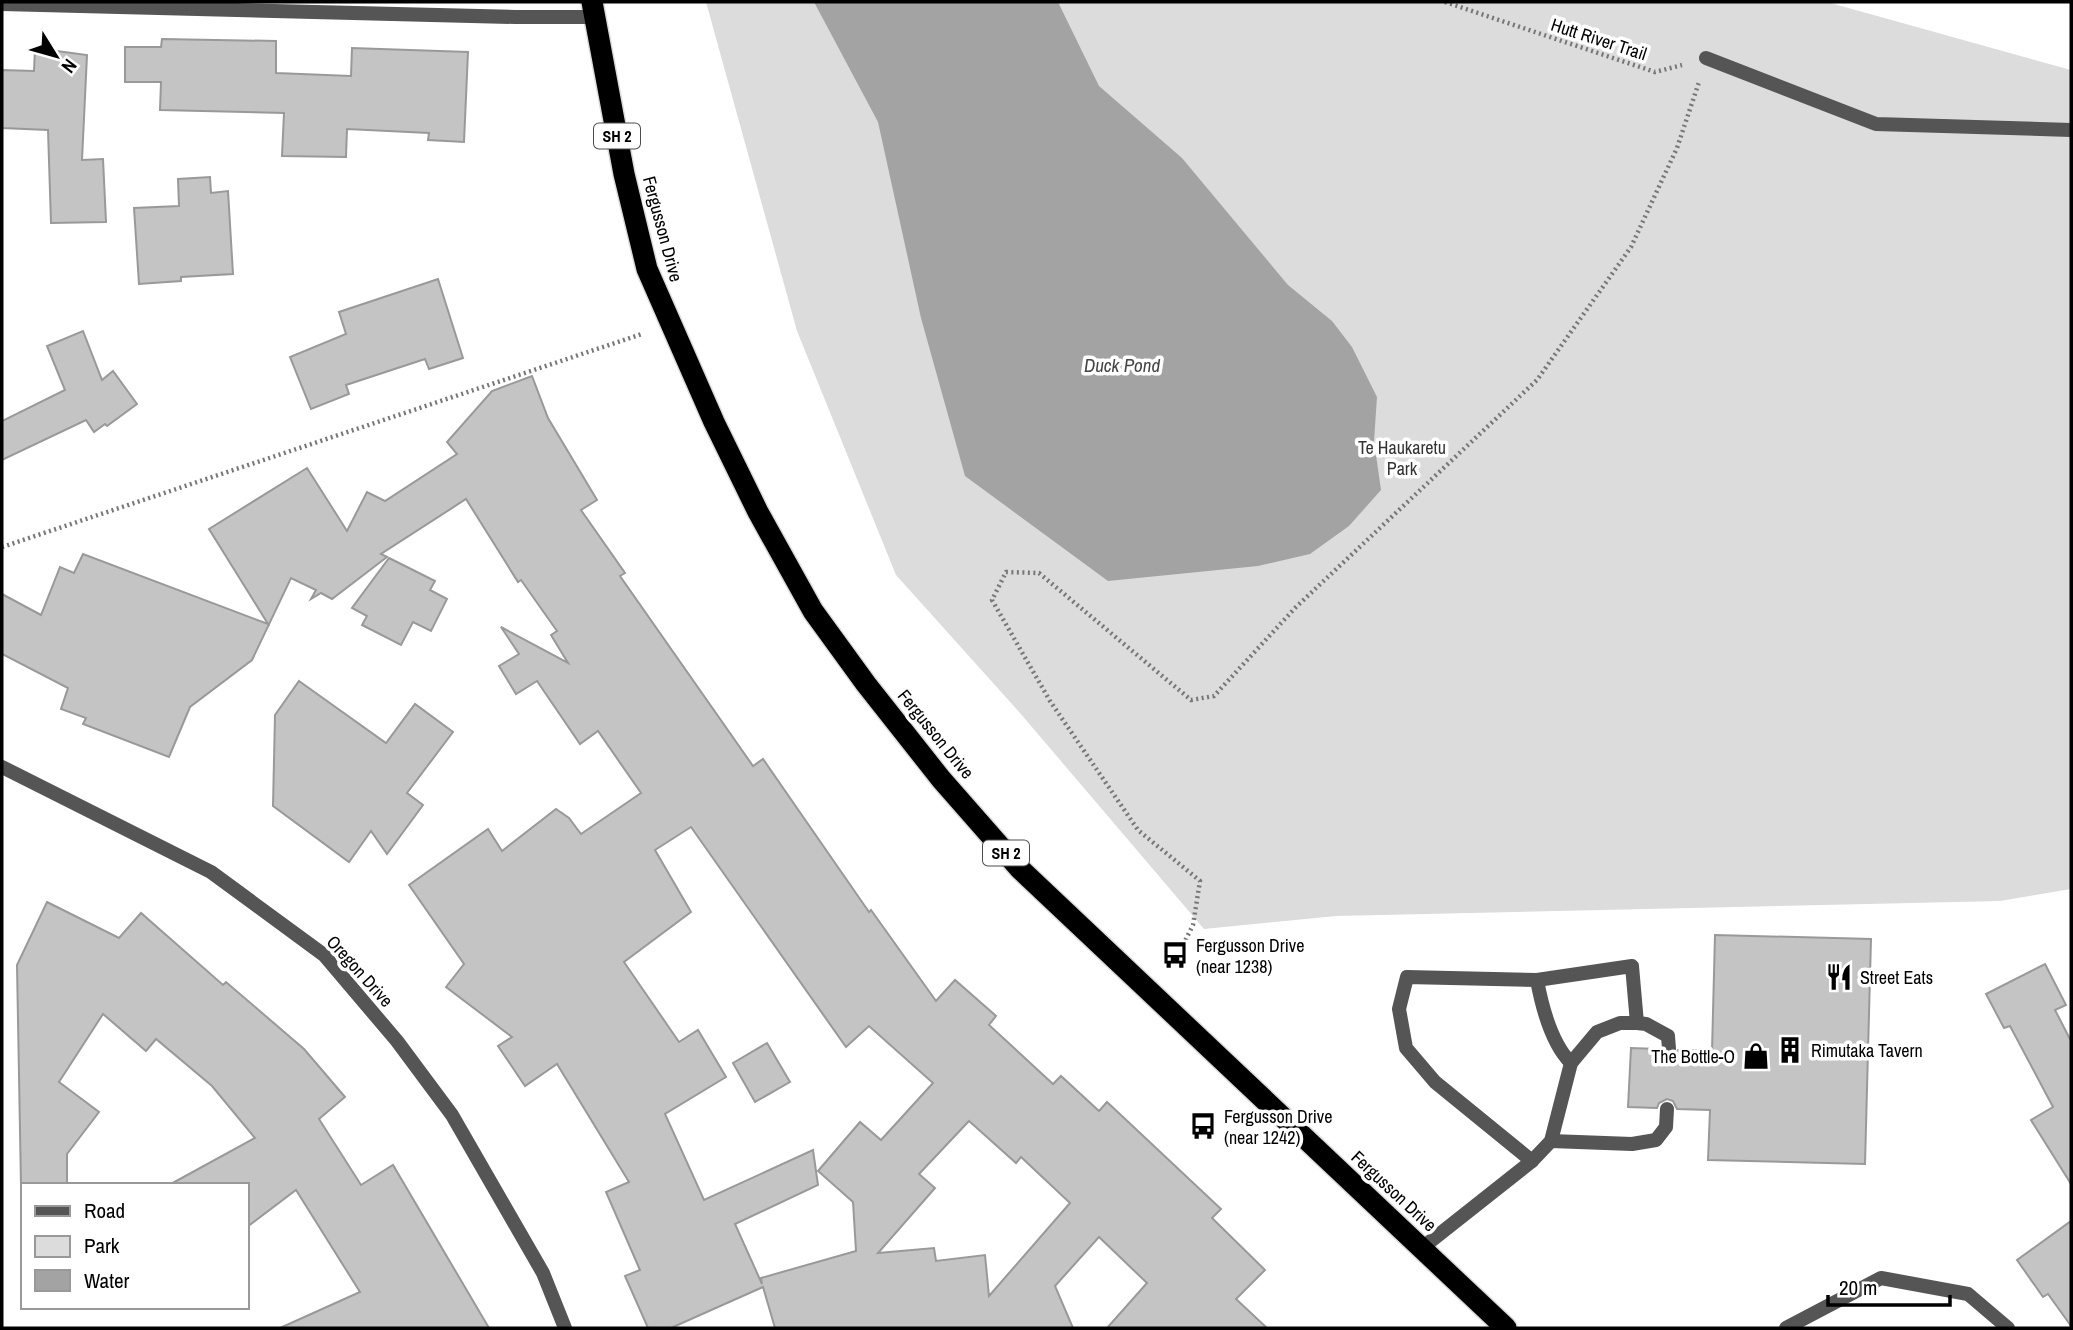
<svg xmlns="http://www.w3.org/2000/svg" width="2073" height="1330" font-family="'Archivo Narrow',sans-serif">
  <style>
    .green { fill: #dcdcdc }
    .water { fill: #a3a3a3 }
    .building { fill: #c4c4c4; stroke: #999; stroke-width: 2; fill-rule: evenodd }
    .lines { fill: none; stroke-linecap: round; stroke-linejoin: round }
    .highway-casing { stroke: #dbdbdb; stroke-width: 24 }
    .path { stroke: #777; stroke-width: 4.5; stroke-dasharray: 2 3.5; stroke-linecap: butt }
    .lane { stroke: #555; stroke-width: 14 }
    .street { stroke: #555; stroke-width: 14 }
    .highway { stroke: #000; stroke-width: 21 }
    .labels { text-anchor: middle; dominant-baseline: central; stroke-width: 7; stroke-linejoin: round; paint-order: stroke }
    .shield { fill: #fff; stroke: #4c4c4c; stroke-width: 2 }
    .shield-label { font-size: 16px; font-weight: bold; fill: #000 }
    .street-label { font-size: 18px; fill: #000; stroke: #fff }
    .park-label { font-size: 18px; fill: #333; stroke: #fff }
    .poi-label { font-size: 18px; fill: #000; stroke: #fff; text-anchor: start }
    .water-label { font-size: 19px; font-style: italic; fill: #444; stroke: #fff }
  </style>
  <rect width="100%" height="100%" fill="#fff"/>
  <path class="green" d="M706,2H1827L2071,70V889L2000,901L1336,916L1204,929L1020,713L896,575L797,331Z"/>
  <path class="water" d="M814,2H1058L1099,86L1182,158L1288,285L1332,321L1352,347L1377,397L1374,441L1381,490L1349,526L1310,554L1258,566L1108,581L965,476L921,318L878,122Z"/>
  <g class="building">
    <path d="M162,39L276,41V73L351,76L352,48L468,52L464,142L428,140L429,133L347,129L346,157L282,156L284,113L160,110L161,82H125V47H161Z"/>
    <path d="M35,48L87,55L82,160L103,159L106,222L51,223L48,130L2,128V70L34,71Z"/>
    <path d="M210,177L211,193L228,191L233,274L181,277V281L139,284L134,208L179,206L178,179Z"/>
    <path d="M438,279L463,358L429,369L425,359L346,385L349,394L311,409L290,357L346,334L339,312Z"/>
    <path d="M83,331L102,380L113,371L137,404L107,426L105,424L94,432L86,420L2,460V421L65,390L47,346Z"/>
    <path d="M532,376L548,418L597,500L581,510L625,573L620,576L753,766L763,759L869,912L871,910L936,1001L955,980L996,1016L989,1025L1053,1084L1061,1076L1099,1111L1107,1102L1221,1209L1212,1218L1265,1270L1236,1299L1267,1328H1107L1147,1283L1099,1237L1055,1286L1073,1328H775L763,1287L671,1328H648L625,1276L640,1270L606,1192L629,1182L557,1064L525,1086L498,1046L512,1037L446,987L464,964L409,885L488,829L502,851L556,809L569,818L581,834L641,793L598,731L580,744L537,681L516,694L499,666L519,654L501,627L568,663L551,635L557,631L521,580L518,582L466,499L381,554L387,557L332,599L321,593L311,599L316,590L291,578L252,660L190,707L169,757L83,724L86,718L61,709L68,688L2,654V594L41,615L60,567L74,573L83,554L268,624L209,529L307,468L347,531L367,492L385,501L457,454L447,442L492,391ZM691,827L846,1047L869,1026L933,1083L881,1140L860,1122L818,1171L853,1202L856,1251L761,1278L762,1284L735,1224L818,1185L813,1150L704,1200L665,1114L726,1077L698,1030L679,1042L624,962L691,912L655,850ZM969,1121L1016,1163L1021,1157L1070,1203L989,1296L985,1255L936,1261L934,1248L878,1253L935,1188L919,1174Z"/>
    <path d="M389,558L435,581L430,590L447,599L431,631L413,622L401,645L362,625L367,616L352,608Z"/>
    <path d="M299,681L386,743L415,704L453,732L407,793L423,805L387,854L371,831L349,862L273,806L275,715Z"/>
    <path d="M47,902L119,938L141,913L223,985L226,982L304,1049L345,1097L319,1119L361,1185L393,1165L489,1328H280L360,1292L296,1190L247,1227V1185H169L255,1138L212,1086L156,1039L146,1051L103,1014L59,1082L99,1112L67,1154V1185H21L17,965Z"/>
    <path d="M1715,935L1871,939L1865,1164L1708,1160L1710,1110L1677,1109L1673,1101L1667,1099L1659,1103L1657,1108L1628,1107L1631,1048L1659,1049L1662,1055L1669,1059L1675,1056L1678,1050L1712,1051Z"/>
    <path d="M2045,964L2066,1005L2055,1010L2071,1041V1184L2031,1120L2053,1107L2010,1026L2004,1028L1986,994Z"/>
    <path d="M767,1043L790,1082L755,1102L733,1063Z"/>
    <path d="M2071,1221V1326L2048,1294L2043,1297L2017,1260Z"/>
  </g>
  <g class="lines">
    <defs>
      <path id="highway" d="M592,2L624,174L647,269L714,422L758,512L813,611L866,684L941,779L1020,869L1506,1328"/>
    </defs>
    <use href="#highway" class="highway-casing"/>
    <g class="path">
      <path d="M1445,2L1655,72L1682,65"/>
      <path d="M2,547L642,334"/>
      <path d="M1183,945L1193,925L1200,881L1138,830L1050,701L992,600L1006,572L1039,573L1191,700L1214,696L1296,607L1537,380L1631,247L1677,148L1699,82"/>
    </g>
    <g class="lane">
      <path d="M1571,1063C1551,1043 1542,1007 1537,980L1632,966L1637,1023"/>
      <path d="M1551,1141L1632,1144L1656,1140L1666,1127L1667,1109"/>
      <path d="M1532,1161L1435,1082L1406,1048L1399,1009L1407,977L1537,980"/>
      <path d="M1422,1248L1532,1161L1551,1141L1571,1063L1597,1032L1620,1023H1637L1646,1024L1668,1036L1669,1049"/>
      <path d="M1786,1328L1881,1278L1968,1294L2008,1328"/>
    </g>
    <g class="street">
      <path d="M2,4L515,17H593"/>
      <path d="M1706,58L1876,124L2071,130"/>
      <path d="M2,767L211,872L324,955L397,1041L452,1115L543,1273L565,1328"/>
    </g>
    <use href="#highway" class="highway"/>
  </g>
  <defs>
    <symbol id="bus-bare" viewBox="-9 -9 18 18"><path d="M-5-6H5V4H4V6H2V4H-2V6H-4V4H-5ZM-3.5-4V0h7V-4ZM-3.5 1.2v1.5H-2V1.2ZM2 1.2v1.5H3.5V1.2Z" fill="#000" stroke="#fff" stroke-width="2.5" paint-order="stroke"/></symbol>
    <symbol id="restaurant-bare" viewBox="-9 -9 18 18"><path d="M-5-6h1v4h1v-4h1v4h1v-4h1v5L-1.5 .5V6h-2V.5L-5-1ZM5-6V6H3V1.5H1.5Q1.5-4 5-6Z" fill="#000" stroke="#fff" stroke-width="2.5" paint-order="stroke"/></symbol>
    <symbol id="building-bare" viewBox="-9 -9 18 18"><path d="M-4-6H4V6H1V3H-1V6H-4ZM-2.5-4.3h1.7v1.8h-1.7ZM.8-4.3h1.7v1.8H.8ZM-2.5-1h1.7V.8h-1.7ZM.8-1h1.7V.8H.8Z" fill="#000" stroke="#fff" stroke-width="2.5" paint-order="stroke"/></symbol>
    <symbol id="shop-bare" viewBox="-9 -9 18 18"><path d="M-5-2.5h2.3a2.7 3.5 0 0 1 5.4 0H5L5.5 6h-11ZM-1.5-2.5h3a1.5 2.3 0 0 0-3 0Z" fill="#000" stroke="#fff" stroke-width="2.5" paint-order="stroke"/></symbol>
  </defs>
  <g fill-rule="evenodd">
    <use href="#bus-bare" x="1156" y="936" width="38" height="38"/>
    <use href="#restaurant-bare" x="1820" y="958" width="38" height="38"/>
    <use href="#building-bare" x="1771" y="1031" width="38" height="38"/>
    <use href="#shop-bare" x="1737" y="1037" width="38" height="38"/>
    <use href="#bus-bare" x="1184" y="1107" width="38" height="38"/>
  </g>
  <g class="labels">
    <g class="shield">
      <rect x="594" y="123.5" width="46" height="25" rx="5"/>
      <rect x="983" y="840.5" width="46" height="25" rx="5"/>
    </g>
    <g class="shield-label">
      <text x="617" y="136">SH 2</text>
      <text x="1006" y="853">SH 2</text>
    </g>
    <g class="street-label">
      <text transform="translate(1599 39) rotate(18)">Hutt River Trail</text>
      <text transform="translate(663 229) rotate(75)">Fergusson Drive</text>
      <text transform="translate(936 734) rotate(51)">Fergusson Drive</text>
      <text transform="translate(360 971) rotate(48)">Oregon Drive</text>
      <text transform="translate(1394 1191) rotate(43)">Fergusson Drive</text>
    </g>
    <g class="park-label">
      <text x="1402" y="447">Te Haukaretu<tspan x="1402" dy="21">Park</tspan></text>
    </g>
    <g class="poi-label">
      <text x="1196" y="945">Fergusson Drive<tspan x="1196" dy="21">(near 1238)</tspan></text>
      <text x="1860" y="977">Street Eats</text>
      <text x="1811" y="1050">Rimutaka Tavern</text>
      <text x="1735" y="1056" text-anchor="end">The Bottle-O</text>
      <text x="1224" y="1116">Fergusson Drive<tspan x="1224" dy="21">(near 1242)</tspan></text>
    </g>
    <g class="water-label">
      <text x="1122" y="365">Duck Pond</text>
    </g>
  </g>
  <rect width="2073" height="1330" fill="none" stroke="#000000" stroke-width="7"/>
  <rect x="21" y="1183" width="228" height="126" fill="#ffffff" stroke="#999999" stroke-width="2"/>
  <rect x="35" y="1206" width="35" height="10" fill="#555555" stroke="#999999" stroke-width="2"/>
  <text x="84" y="1218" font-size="21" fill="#000000">Road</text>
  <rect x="35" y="1236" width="35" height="21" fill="#dcdcdc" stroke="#999999" stroke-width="2"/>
  <text x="84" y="1253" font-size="21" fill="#000000">Park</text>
  <rect x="35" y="1270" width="35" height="21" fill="#a3a3a3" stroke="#999999" stroke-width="2"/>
  <text x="84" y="1288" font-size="21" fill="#000000">Water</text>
  <g transform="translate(56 56) rotate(127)" stroke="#ffffff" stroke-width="5" paint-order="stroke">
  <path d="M0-5L12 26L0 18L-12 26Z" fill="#000000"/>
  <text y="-10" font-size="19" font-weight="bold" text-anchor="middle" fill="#000000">N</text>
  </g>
  <path d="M1828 1295v10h122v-10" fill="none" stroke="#000000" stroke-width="3.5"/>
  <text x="1839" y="1295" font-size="21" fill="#000000" stroke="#ffffff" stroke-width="5" paint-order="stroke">20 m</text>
</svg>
